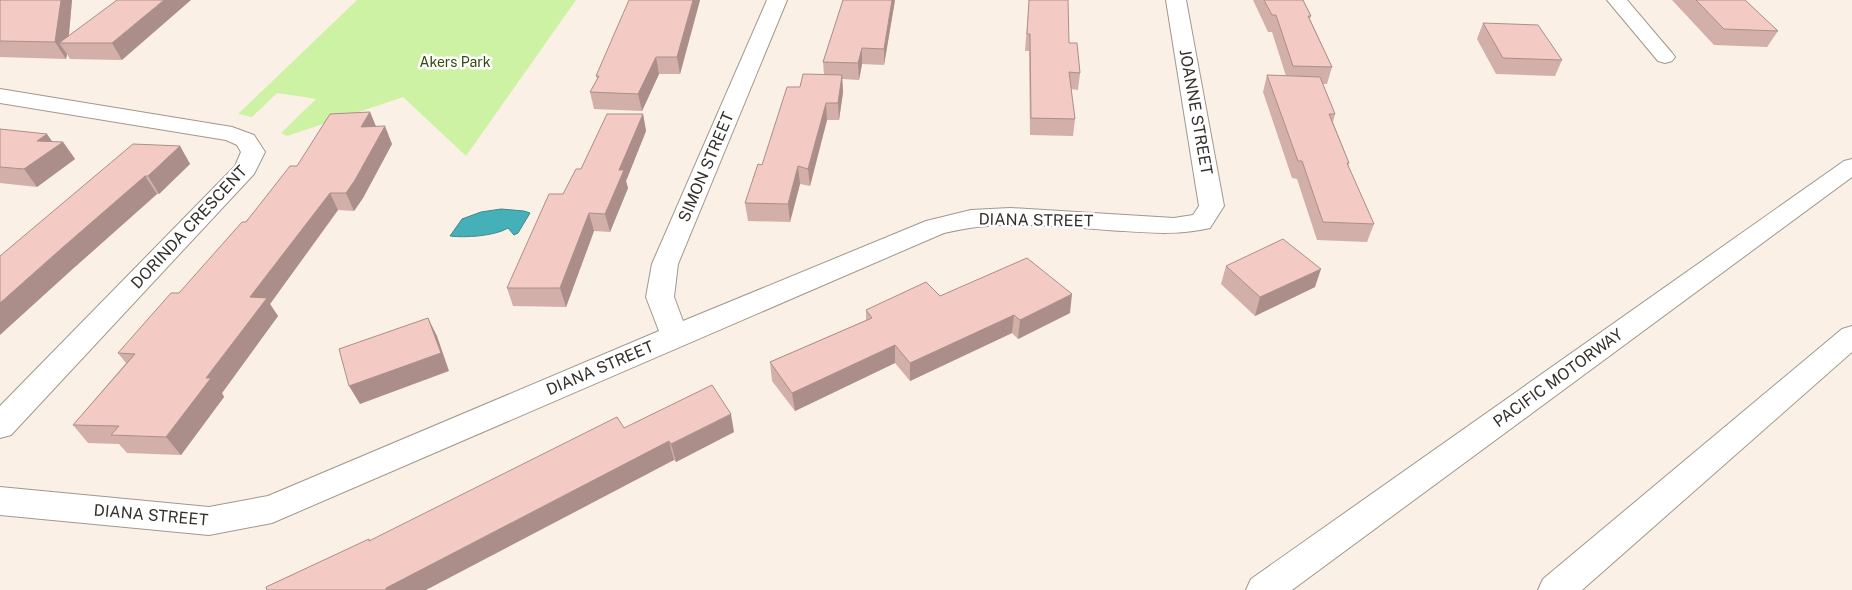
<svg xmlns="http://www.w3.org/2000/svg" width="1852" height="590" font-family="'Public Sans',sans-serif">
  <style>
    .green { fill: #cef2a3 }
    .water { fill: #45b0b7; stroke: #408a8d }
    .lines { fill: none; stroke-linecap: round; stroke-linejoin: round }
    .minor-casing { stroke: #a0988d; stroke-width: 2 }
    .motorway-casing { stroke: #a0988d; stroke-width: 2 }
    .minor { fill: #fff; fill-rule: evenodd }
    .motorway { fill: #fff; fill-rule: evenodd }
    .wall { fill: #d2afa9 }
    .shaded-wall { fill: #ab8e89 }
    .building { fill: #f4cbc4; stroke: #ab8e89 }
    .labels { text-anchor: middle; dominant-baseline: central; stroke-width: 5; stroke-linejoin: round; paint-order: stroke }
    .far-park-label { font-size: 14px; fill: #334a0b; stroke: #fff }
    .street-label { font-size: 16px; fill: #34302c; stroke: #fff }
  </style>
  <rect width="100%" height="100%" fill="#faf0e5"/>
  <path class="green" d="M357,0H576L466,156L403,97L287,136L281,133L316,99L277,93L252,117L238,114Z"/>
  <path class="water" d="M501,209L524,211L530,213L518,233L514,235L508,228C495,236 465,238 450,236L462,219L481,212Z"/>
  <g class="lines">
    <defs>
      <g id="minor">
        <path d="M767,0H787L678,264L674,297L683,321L926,221L971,210L1010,208L1174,218L1193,215L1199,206L1166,0H1186L1224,206L1210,228C1181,235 1153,233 1123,231C1063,227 1002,218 944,233L272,523L209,535L0,515V487L209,507L268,496L659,331L646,297L652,264Z"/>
        <path d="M1607,0H1627L1672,53L1675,57L1672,61L1665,63L1658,61Z"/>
        <path d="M0,89L232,127L254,135L265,152L254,174L11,435L0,438V406L235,166L241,152L237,145L226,140L0,103Z"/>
      </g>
      <g id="motorway">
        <path d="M1852,159V177L1292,590H1246L1251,579L1844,161Z"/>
        <path d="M1852,326V352L1582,590H1538L1543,579L1842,329Z"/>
      </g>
    </defs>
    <use href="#minor" class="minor-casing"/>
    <use href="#motorway" class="motorway-casing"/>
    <use href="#minor" class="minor"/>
    <use href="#motorway" class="motorway"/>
  </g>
  <g class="wall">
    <path d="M0,0H72L69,36L117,0L122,60L70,59L67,54L66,59L0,57Z"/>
    <path d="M700,0L680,74H659L642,111L594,109L590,92L597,79L596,76Z"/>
    <path d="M843,0H895L884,65L862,64L859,80L842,79L843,92L839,120H827L810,186L800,184L790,222L748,221L745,203L762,165L824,74L823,62Z"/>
    <path d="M1029,0L1069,43L1080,73L1078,90L1071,89L1075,119L1073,136L1030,135L1029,51H1025Z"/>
    <path d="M1253,0H1303L1311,16L1310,19L1332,67L1327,84H1323L1335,114L1333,122L1349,163L1348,166L1374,224L1367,242L1317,240L1297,179L1292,178L1263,92L1267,75L1286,76L1272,32H1268Z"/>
    <path d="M1672,0H1745L1778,31L1767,47L1714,45Z"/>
    <path d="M1483,23L1562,60L1555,76L1496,74L1477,39Z"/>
    <path d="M370,112L376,127L392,144L363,198L354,211L338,210L270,304L278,316L222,393L224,397L181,455L127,453L119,444L88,443L73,425L126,363L118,353L179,293L297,166Z"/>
    <path d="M643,114L646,131L626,181L628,188L610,232L594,231L566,307L513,306L507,288L563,194L581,169Z"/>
    <path d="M0,129L53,142H63L75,159L37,187L0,183Z"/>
    <path d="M180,146L190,164L159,194H157L76,266L0,256Z"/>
    <path d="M1226,266L1315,287L1255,316L1221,284Z"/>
    <path d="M940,296L1070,313L1018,339L1012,333L910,381L895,363L795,411L772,381L770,362L866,320V310Z"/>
    <path d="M624,428L734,432L676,462L674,460L267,590L370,541Z"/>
  </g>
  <g class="shaded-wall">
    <path d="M61,0H72L68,43H59L67,54L66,59L55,42Z"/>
    <path d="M164,0H191L122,60L112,43Z"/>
    <path d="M693,0H700L680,74L677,57Z"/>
    <path d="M892,0H895L884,65V49Z"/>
    <path d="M862,48V64L859,80L858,63Z"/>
    <path d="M656,57L659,74L642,111L638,94Z"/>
    <path d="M842,75L843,92L839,120L838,103Z"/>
    <path d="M826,103L827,120L810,186L808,169Z"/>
    <path d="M370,112L377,129L361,127Z"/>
    <path d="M643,114L646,131L626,181L628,188L610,232L605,214L619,170Z"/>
    <path d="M385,126L392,144L363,198L354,211L346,193Z"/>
    <path d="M47,134L56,147L63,142L75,159L37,187L24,169L37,141Z"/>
    <path d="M180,146L190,164L159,194L148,176Z"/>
    <path d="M798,166L800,184L790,222L788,204Z"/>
    <path d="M145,176L157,194L76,266L0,335V303L62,248Z"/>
    <path d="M330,193L338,210L270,304L278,316L222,393L224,397L181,455L166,437L206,378L250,297Z"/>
    <path d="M589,213L594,231L566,307L560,288Z"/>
    <path d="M1321,269L1315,287L1255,316L1260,297Z"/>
    <path d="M1072,294L1070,313L1018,339L1020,320Z"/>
    <path d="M1014,315L1012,333L910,381V363Z"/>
    <path d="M428,318L437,336L449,371L360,404L349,386Z"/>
    <path d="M895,345V363L795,411L792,393Z"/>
    <path d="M731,414L734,432L676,462L671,444Z"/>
    <path d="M669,441L674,460L426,590H386V588Z"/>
  </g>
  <g class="building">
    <path d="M0,0H61L55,42L0,41Z"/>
    <path d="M117,0H164L112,43H59Z"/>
    <path d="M629,0H693L677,57H656L638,94L590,92L599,76H596Z"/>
    <path d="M843,0H892L884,49L862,48L858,63L823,62Z"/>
    <path d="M1029,0H1068L1069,43H1077L1080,73L1069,72L1075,119L1031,118L1030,34H1027Z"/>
    <path d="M1264,0H1303L1311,16H1308L1332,67L1293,66L1276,15H1272Z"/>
    <path d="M1696,0H1745L1778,31L1724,29Z"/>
    <path d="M1483,23L1538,25L1562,60L1503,58Z"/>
    <path d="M803,74L842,75L838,103H826L808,169L798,166L788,204L745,203L758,164L762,165L787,87H800Z"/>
    <path d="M1267,75L1320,77L1335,114H1329L1349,163H1347L1374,224L1323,222L1302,161H1298Z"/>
    <path d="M370,112L361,127L385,126L355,180L346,193H330L250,297L267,298L206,378H211L166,437L111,435L119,426L73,425L135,354L118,353L171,293H179L242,222H246L290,166H297L330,114Z"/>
    <path d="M607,114H643L619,170H624L605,214L589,213L560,288H507L549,194H563L576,169H581Z"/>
    <path d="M0,129L47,134L37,141L63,142L24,169L0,167Z"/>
    <path d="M133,144L180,146L148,176H145L62,248L0,303V256Z"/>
    <path d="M1283,239L1321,269L1260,297L1226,266Z"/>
    <path d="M1027,258L1072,294L1020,320L1014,315L910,363L895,345L792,393L770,362L872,318L866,310L926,282L940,296Z"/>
    <path d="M428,318L441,353L349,386L339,349Z"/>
    <path d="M712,385L731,414L671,444L669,441L386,588V590H267L266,587L369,539V541L617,417L624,428Z"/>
  </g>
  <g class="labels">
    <g class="far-park-label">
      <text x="455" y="62">Akers Park</text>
    </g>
    <g class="street-label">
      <text transform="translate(1196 112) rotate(80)">JOANNE STREET</text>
      <text transform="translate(706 167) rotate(-67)">SIMON STREET</text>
      <text transform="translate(1036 220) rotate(1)">DIANA STREET</text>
      <text transform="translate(189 227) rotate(-47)">DORINDA CRESCENT</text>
      <text transform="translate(600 368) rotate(-23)">DIANA STREET</text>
      <text transform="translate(1558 378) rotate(-36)">PACIFIC MOTORWAY</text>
      <text transform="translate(151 515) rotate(5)">DIANA STREET</text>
    </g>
  </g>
</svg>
